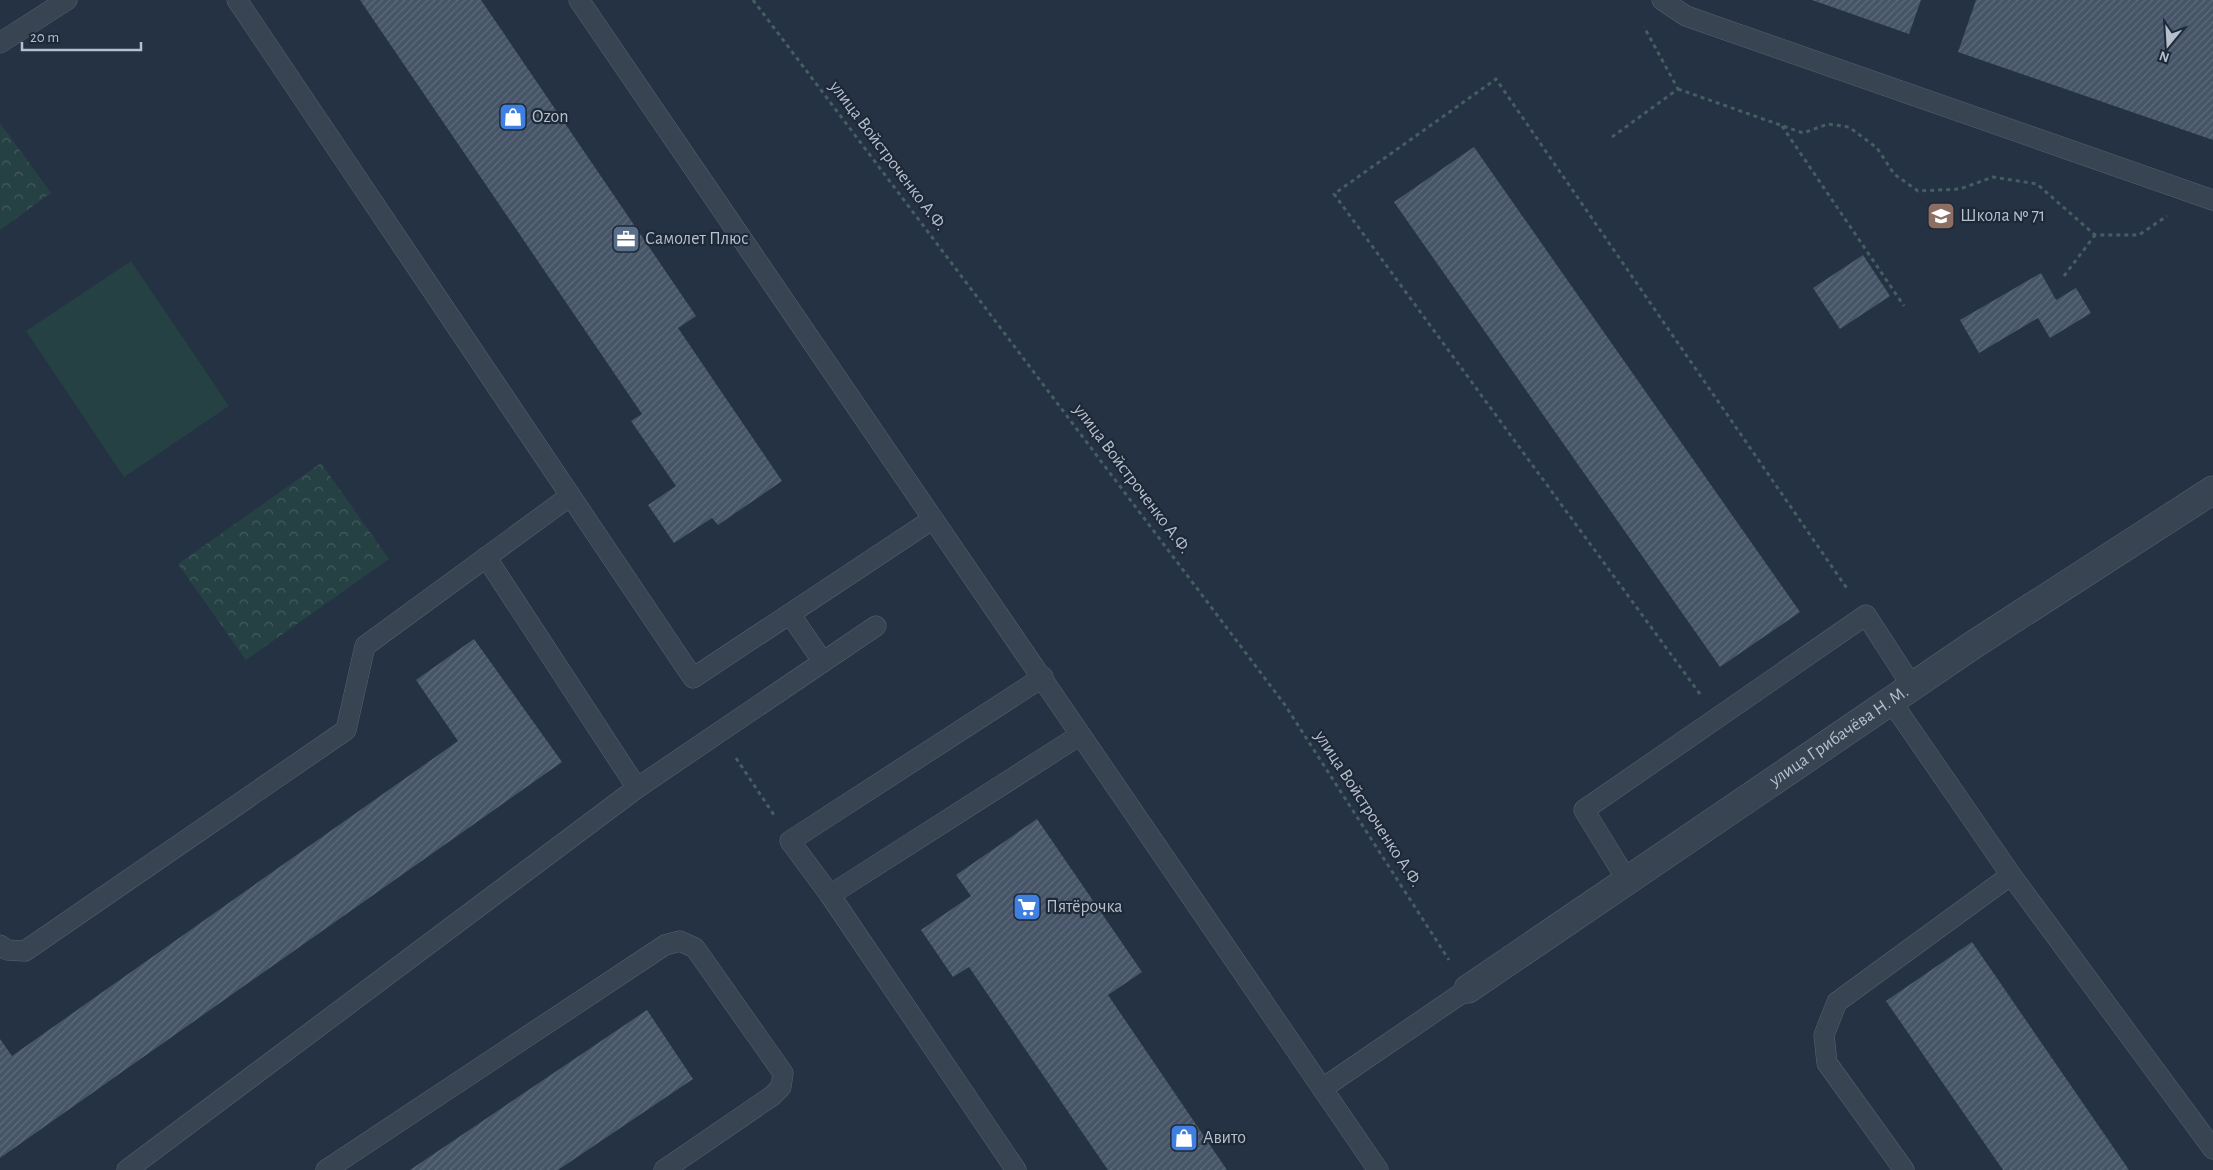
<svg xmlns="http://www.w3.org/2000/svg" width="2213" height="1170" font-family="'Alegreya Sans',sans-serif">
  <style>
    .forest { fill: url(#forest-crowns) }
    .garden { fill: #264144 }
    .building { fill: url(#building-hatch) }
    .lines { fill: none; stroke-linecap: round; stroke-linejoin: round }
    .lane-casing { stroke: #576270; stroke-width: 21 }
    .street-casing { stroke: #576270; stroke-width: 29 }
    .path { stroke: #455e61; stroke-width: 3; stroke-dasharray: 4 4; stroke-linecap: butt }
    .lane { stroke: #394453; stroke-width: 20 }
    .street { stroke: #394453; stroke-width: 28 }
    .labels { text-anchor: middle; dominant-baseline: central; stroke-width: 4.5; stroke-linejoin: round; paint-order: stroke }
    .poi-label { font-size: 18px; fill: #b6bfcd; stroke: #1e2938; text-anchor: start }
    .street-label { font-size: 18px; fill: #b6bfcd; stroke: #1e2938 }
  </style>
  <defs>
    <pattern id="forest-crowns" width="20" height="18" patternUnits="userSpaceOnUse" patternTransform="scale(1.25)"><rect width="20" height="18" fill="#264144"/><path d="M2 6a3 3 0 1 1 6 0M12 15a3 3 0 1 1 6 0" fill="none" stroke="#435b5e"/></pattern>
    <pattern id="building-hatch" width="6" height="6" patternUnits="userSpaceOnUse" patternTransform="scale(1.25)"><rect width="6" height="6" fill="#465467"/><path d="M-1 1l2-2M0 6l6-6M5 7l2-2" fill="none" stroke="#5e6b7c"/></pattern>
  </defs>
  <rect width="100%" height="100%" fill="#243243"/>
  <g class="forest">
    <path d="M0,123L51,193L0,230Z"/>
    <path d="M321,463L389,559L246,660L178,564Z"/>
  </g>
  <path class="garden" d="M131,261L229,406L124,477L26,331Z"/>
  <g class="building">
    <path d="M360,0H481L696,316L678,328L782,481L718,525L712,518L674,543L648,505L676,486L631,421L642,414Z"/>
    <path d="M1812,0H1921L1909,34Z"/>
    <path d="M1976,0H2213V140L1958,52Z"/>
    <path d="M1474,147L1800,612L1720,667L1394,202Z"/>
    <path d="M1863,255L1890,296L1840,329L1813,288Z"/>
    <path d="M2041,273L2056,300L2076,288L2091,313L2050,338L2038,318L1979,353L1960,320Z"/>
    <path d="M474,639L562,762L0,1158V1039L12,1056L458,741L416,680Z"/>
    <path d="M1037,819L1142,972L1108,995L1227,1170H1108L969,967L953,977L921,930L971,896L956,875Z"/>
    <path d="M1972,942L2129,1170H2003L1886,1001Z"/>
    <path d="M647,1010L693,1079L558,1170H410Z"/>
  </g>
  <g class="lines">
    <defs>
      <g id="lane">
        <path d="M237,0L693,678L933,519L579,0"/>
        <path d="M1662,0L1686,16L2213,200"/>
        <path d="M0,43L67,0"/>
        <path d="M933,519L1378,1170"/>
        <path d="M486,557L637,788L876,626"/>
        <path d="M790,614L823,662"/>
        <path d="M1891,701L2011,875L2213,1149"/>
        <path d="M1627,880L1584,810L1866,615L1912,686"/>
        <path d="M830,895L790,841L1043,677"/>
        <path d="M0,945L7,950L25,951L346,730L365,646L570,496"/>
        <path d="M1323,1088L1468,989"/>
        <path d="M127,1170L637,788"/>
        <path d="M326,1170L665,945L680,941L695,948L783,1073L781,1087L772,1096L664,1170"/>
        <path d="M1016,1170L830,895L1080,735"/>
        <path d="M1904,1170L1827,1063L1824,1035L1837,1002L2011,875"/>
      </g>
      <g id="street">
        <path id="s1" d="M1468,989L1973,645L2213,490"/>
      </g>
    </defs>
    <use href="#lane" class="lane-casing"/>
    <use href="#street" class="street-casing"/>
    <g class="path">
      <path d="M753,0L1285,705L1449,960"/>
      <path d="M1678,89L1803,133L1828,124L1849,127L1877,148L1894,174L1918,191L1960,189L1993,177L2037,184L2095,235H2139L2167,216"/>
      <path d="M1782,126L1904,306"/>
      <path d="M1612,137L1678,89L1644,27"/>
      <path d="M2064,276L2095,235"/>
      <path d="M1700,694L1334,194L1496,79L1848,590"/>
      <path d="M736,758L774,815"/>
    </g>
    <use href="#lane" class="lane"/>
    <use href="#street" class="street"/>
  </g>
  <defs>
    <symbol id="shop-square" viewBox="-11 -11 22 22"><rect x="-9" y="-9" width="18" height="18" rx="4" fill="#3f7fe0" stroke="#1e2938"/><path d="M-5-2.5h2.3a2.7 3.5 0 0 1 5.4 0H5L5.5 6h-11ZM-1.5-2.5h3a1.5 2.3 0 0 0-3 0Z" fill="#fff"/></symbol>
    <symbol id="school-square" viewBox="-11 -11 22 22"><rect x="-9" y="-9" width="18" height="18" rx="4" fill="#8d6e63" stroke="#1e2938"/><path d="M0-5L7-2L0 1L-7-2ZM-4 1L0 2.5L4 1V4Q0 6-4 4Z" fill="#fff"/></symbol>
    <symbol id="office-square" viewBox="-11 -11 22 22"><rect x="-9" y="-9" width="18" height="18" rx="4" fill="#5c6f8a" stroke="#1e2938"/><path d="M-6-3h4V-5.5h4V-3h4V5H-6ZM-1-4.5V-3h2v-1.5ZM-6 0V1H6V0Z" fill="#fff"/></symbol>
    <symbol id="supermarket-square" viewBox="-11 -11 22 22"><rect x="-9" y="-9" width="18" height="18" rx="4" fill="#3f7fe0" stroke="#1e2938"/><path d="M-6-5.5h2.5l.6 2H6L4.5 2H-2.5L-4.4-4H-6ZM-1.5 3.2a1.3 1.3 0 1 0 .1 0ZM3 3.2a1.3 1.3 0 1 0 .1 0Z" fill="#fff"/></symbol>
  </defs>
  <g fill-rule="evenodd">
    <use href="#shop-square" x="497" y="101" width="32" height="32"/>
    <use href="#school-square" x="1925" y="200" width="32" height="32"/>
    <use href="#office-square" x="610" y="223" width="32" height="32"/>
    <use href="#supermarket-square" x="1011" y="891" width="32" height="32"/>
    <use href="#shop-square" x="1168" y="1122" width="32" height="32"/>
  </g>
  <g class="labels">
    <g class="poi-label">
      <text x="532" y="117">Ozon</text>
      <text x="1960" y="216">Школа № 71</text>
      <text x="645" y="239">Самолет Плюс</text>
      <text x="1046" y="907">Пятёрочка</text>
      <text x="1203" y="1138">Авито</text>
    </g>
    <g class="street-label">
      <text transform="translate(888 156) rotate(53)">улица Войстроченко А.Ф.</text>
      <text transform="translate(1132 479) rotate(53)">улица Войстроченко А.Ф.</text>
      <text stroke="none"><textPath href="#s1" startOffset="449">улица Грибачёва Н. М.</textPath></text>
      <text transform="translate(1368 809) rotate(57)">улица Войстроченко А.Ф.</text>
    </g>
  </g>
  <g transform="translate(2168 45) rotate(198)" stroke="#1e2938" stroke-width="4" paint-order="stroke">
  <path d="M0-4L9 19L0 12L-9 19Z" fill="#b6bfcd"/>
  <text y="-8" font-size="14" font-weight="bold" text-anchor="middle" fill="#b6bfcd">N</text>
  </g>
  <path d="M22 42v8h119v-8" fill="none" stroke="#b6bfcd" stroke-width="2.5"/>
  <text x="30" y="42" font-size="15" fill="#b6bfcd" stroke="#1e2938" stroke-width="4" paint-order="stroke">20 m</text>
</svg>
